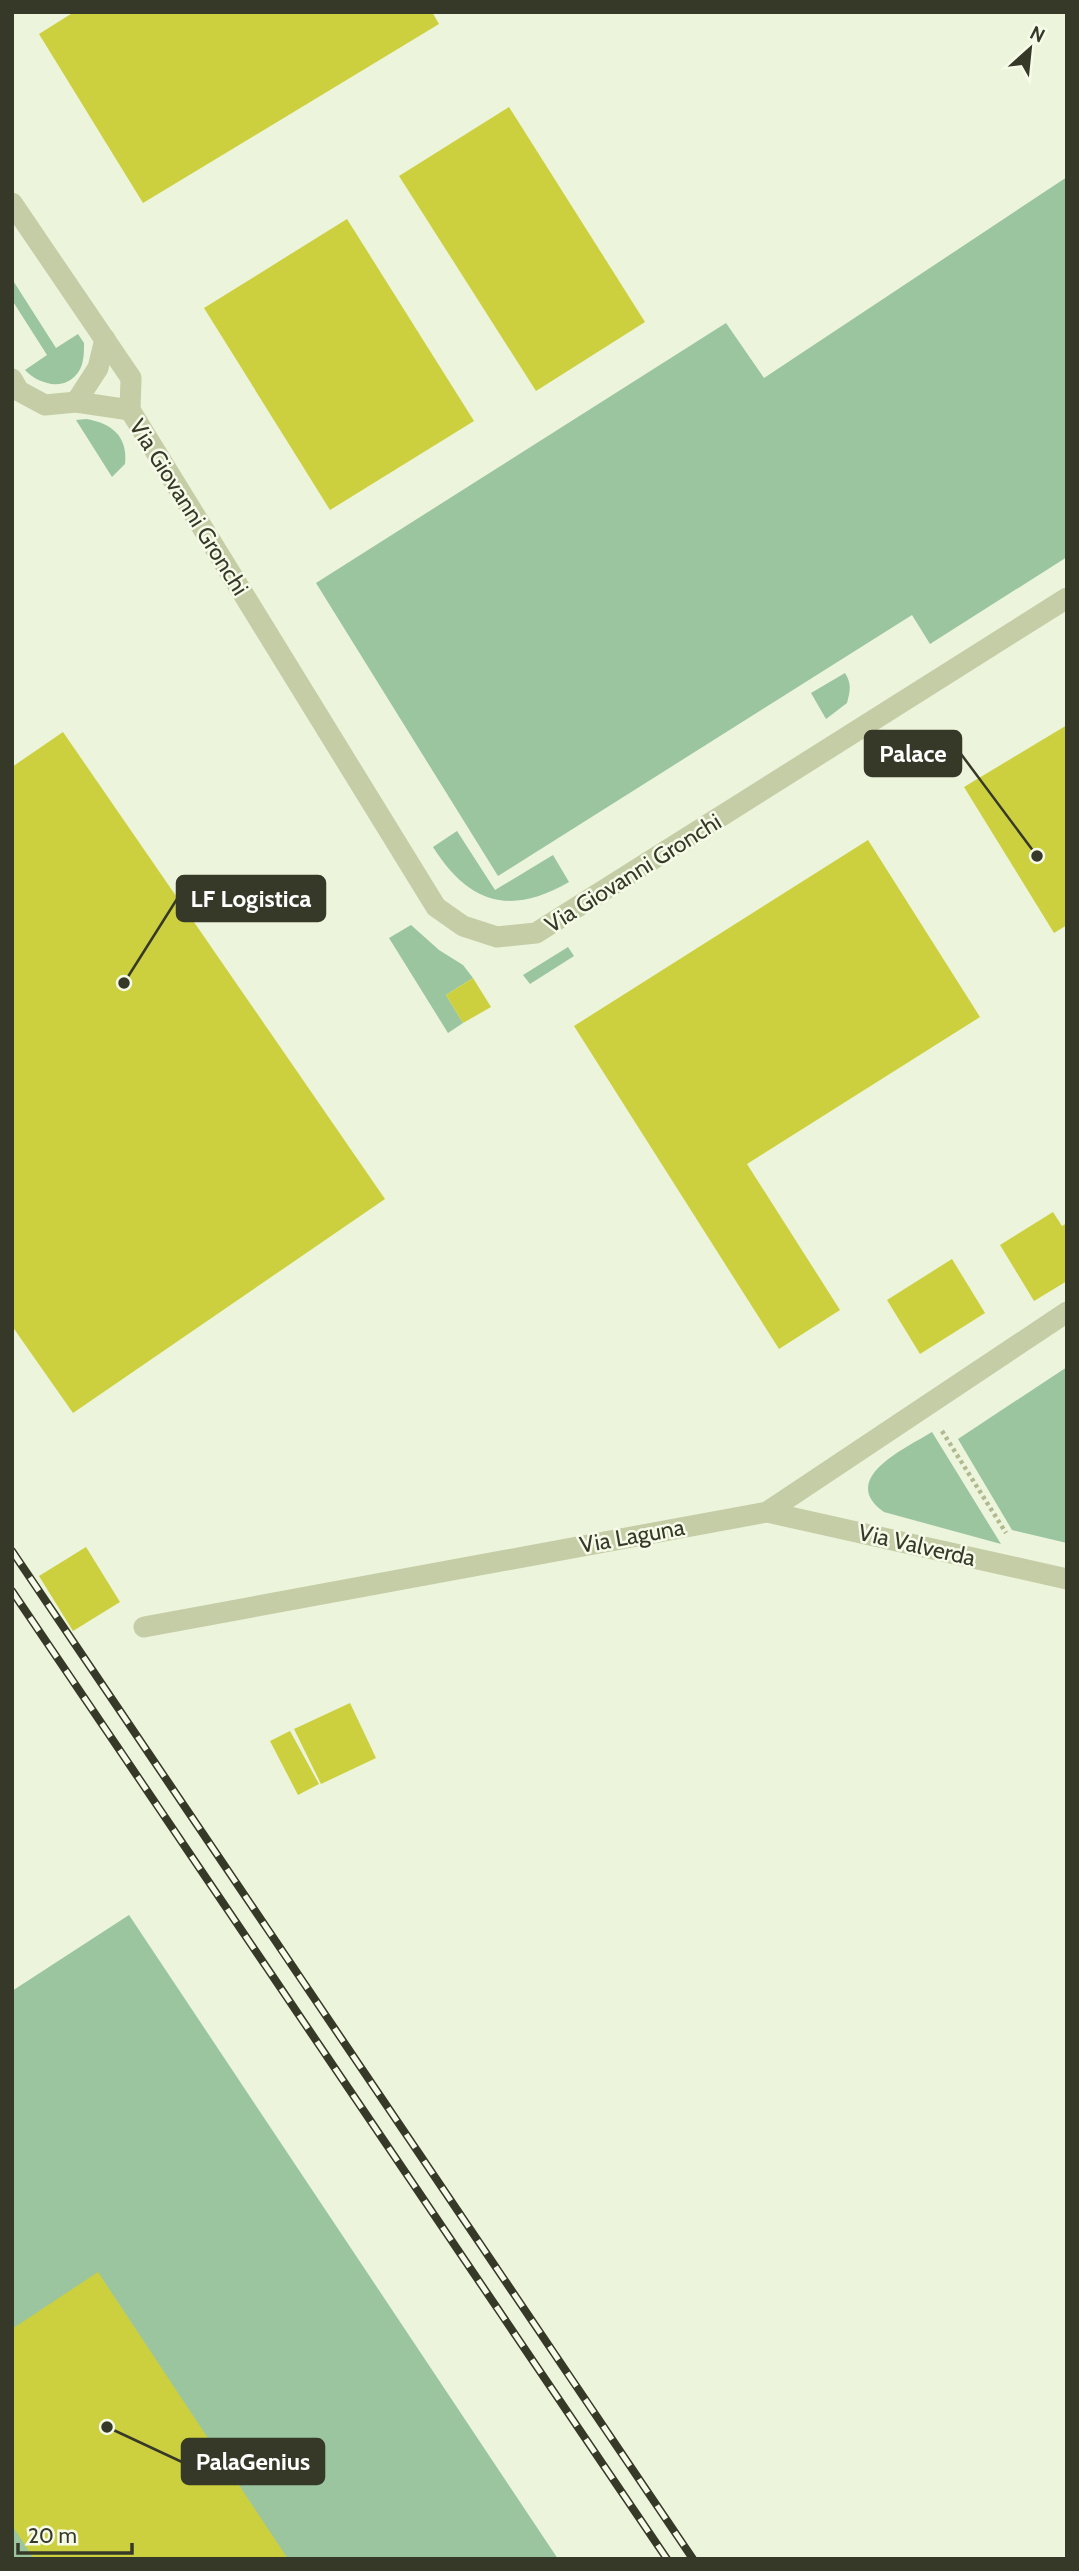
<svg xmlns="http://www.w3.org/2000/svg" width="1079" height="2571" font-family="Cabin,sans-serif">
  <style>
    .green { fill: #9ac59f }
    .building { fill: #ccd03e }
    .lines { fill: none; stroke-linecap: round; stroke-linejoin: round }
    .path { stroke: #b1b990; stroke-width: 4.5; stroke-dasharray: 3.5 3.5; stroke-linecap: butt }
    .street { stroke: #c4cda6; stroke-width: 21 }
    .rail-casing { stroke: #373928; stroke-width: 8 }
    .rail { stroke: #f5fbe8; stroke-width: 5; stroke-dasharray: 16; stroke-linecap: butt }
    .labels { text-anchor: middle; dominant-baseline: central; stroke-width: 5; stroke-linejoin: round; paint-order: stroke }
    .street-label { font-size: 23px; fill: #373928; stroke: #f5fbe8 }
    .leader { fill: none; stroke: #373928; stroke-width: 2.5 }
    .callout-dot { fill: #373928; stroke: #f5fbe8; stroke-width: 2.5 }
    .callout { fill: #373928; stroke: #373928; stroke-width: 2.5 }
    .callout-label { font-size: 24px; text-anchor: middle; font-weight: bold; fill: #fff }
  </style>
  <rect width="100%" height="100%" fill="#ecf4db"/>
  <g class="green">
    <path d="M1067,177V557L930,644L912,615L498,876L316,583L726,323L764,378Z"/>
    <path d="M12,279L56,348L78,334L84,343C84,353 84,363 79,371C66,392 39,385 25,370L47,355L12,300Z"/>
    <path d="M86,419C111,423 128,436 125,464L112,477L76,420Z"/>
    <path d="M845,673C852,684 850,691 847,703L826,719L811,693Z"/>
    <path d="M457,831L495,890L553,855L569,882C510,916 469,904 433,847Z"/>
    <path d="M411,925L439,950L463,965L473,978L446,995L463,1023L448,1033L389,938Z"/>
    <path d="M568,947L574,956L530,984L523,975Z"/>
    <path d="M1067,1367V1543L1012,1530L958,1439Z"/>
    <path d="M932,1432L1001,1544L884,1512C837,1479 906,1448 932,1432Z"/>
    <path d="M129,1915L558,2559H12V1991Z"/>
  </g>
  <g class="building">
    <path d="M74,12H432L439,24L143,203L39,34Z"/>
    <path d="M509,107L645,322L536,391L399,176Z"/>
    <path d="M347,219L474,421L330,510L204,308Z"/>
    <path d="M1067,725V925L1054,933L964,787Z"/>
    <path d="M63,732L385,1199L73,1413L12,1326V767Z"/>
    <path d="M868,840L980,1017L747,1164L840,1310L779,1349L574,1026Z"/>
    <path d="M473,978L491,1007L463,1023L446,995Z"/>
    <path d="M1053,1212L1062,1226L1067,1223V1281L1034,1301L1000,1245Z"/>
    <path d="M952,1259L985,1313L920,1354L887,1300Z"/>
    <path d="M86,1547L120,1602L73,1631L39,1576Z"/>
    <path d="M350,1703L376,1758L321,1784L294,1729Z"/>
    <path d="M290,1731L319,1784L298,1795L270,1741Z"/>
    <path d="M98,2272L288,2559H34L12,2525V2329Z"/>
  </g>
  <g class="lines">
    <path class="path" d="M942,1431L1006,1533"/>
    <g class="street">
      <path d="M12,203L131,378L130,410L436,907L463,926L497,937L536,933L1067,598"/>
      <path d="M12,379L19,391L45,405L76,402L130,410"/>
      <path d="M76,402L98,368L105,339"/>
      <path d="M767,1512L1067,1579"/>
      <path d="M144,1627L767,1512L1067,1312"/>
    </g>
    <defs>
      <g id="rail">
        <path d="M12,1551L693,2559"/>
        <path d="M12,1591L667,2559"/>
      </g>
    </defs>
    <use href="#rail" class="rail-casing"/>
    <use href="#rail" class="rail"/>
  </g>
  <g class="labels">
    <g class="street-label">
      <text transform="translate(189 507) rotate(58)">Via Giovanni Gronchi</text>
      <text transform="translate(633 873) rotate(-32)">Via Giovanni Gronchi</text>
      <text transform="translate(632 1536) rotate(-10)">Via Laguna</text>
      <text transform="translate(917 1545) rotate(13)">Via Valverda</text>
    </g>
  </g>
  <path class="leader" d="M1037 856L961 754M124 983L177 899M107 2427L182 2462"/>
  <g class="callout-dot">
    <circle cx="1037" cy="856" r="7"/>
    <circle cx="124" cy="983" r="7"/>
    <circle cx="107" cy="2427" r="7"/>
  </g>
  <g class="callout">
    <rect x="865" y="731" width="96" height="45" rx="7"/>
    <rect x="177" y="876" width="148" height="45" rx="7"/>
    <rect x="182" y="2439" width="142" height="45" rx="7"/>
  </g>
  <g class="callout-label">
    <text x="913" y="762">Palace</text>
    <text x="251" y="907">LF Logistica</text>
    <text x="253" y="2470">PalaGenius</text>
  </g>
  <rect width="1079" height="2571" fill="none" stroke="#373928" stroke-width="28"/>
  <g transform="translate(1030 49) rotate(27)" stroke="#f5fbe8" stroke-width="5" paint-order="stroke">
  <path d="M0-5L12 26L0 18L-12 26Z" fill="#373928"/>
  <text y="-10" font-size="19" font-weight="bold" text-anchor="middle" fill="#373928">N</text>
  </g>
  <path d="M18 2543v10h114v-10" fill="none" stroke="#373928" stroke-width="3.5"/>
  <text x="28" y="2543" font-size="21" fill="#373928" stroke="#f5fbe8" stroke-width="5" paint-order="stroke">20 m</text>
</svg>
